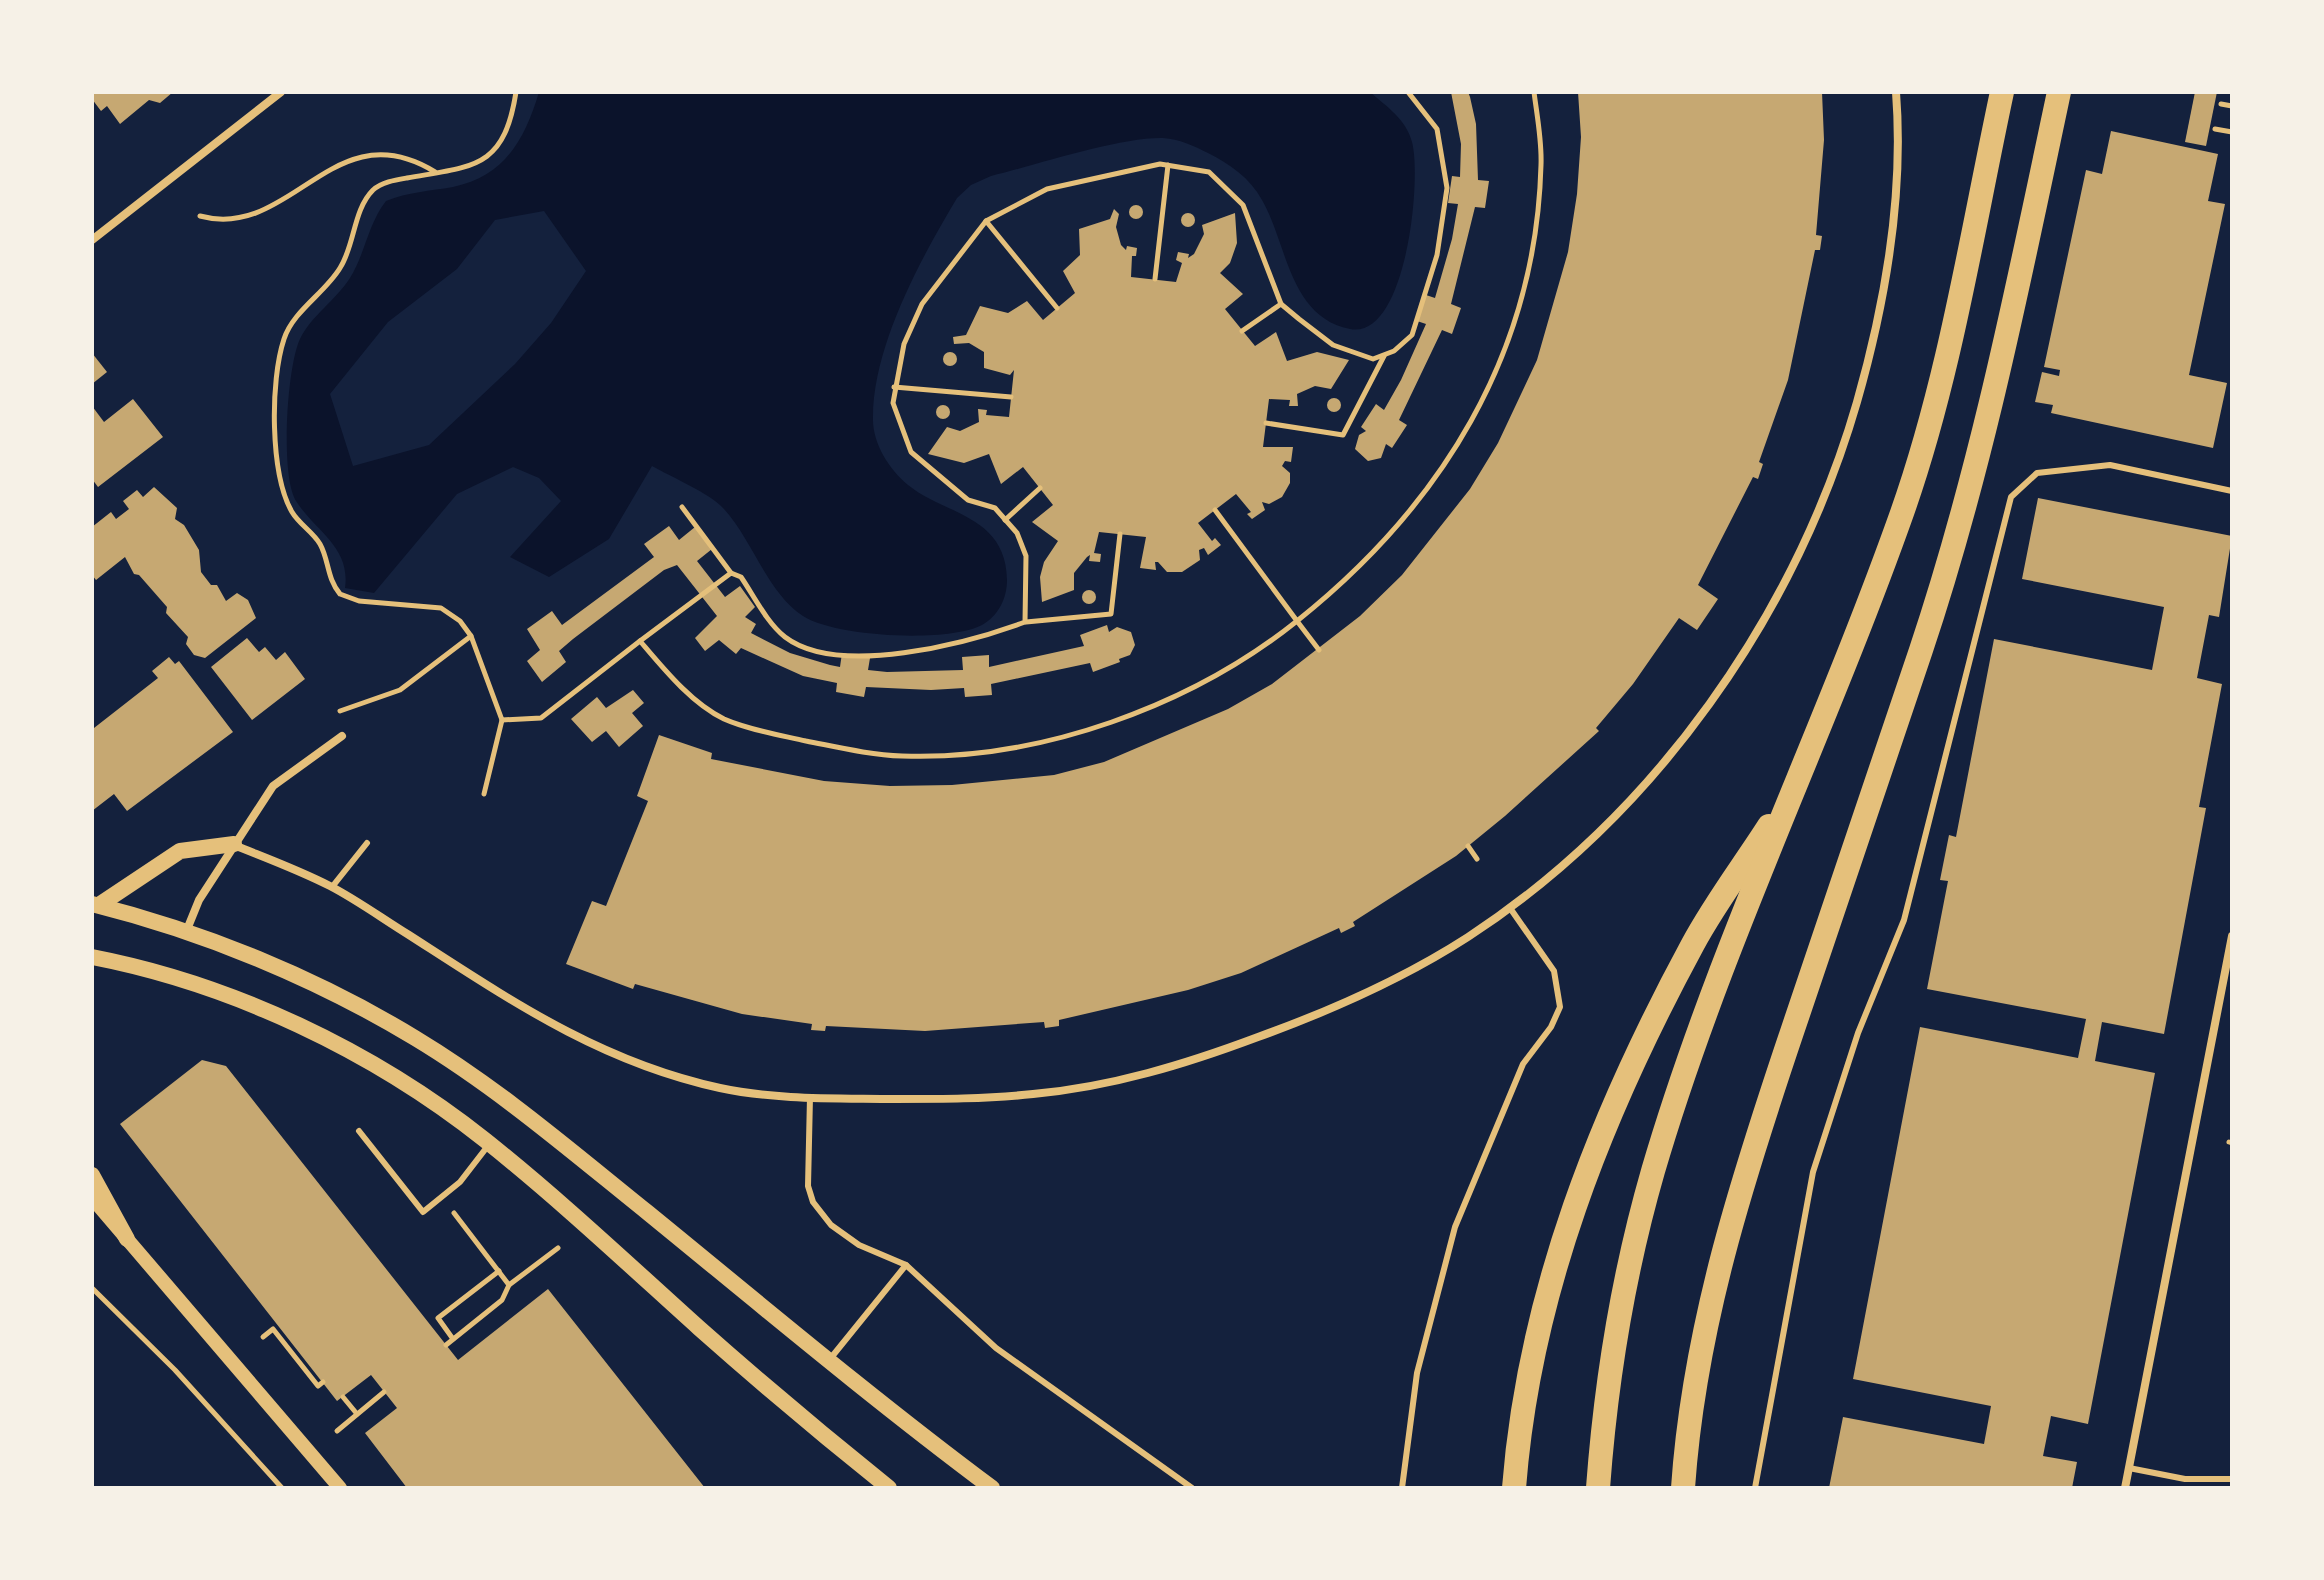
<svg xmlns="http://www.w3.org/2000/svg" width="2324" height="1580" font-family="'PT Sans',sans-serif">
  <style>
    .water { fill: #0b132b; fill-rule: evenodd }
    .building { fill: #c6a872 }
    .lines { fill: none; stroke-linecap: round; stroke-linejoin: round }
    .path { stroke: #e5c07b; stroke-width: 5 }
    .service { stroke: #e5c07b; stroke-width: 6 }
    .minor { stroke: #e5c07b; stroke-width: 8 }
    .tertiary { stroke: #e5c07b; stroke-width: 14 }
    .secondary { stroke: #e5c07b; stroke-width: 16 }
    .motorway { stroke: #e5c07b; stroke-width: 24 }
  </style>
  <rect width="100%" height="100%" fill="#14213d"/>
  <path class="water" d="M539,92H1370C1387,107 1406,119 1412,142C1422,180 1406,340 1350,329C1289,317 1287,243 1262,200C1250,178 1230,164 1208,153C1194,146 1179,139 1163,138C1119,137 1036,165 991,176L971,185L957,198C921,258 873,346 873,417C872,443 889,469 908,485C945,515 1006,515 1007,580C1007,599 998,616 982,625C948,643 835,637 803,616C767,592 753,541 724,509C710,493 671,477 652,466L609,539L549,577L510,557L561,501L539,478L513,467L457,494L374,593L345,588C351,547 315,531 296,501C280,475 287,366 300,339C311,316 336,300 350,278C365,254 368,224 386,201C408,192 430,191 453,187C505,176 525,139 539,92ZM544,211L586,271L551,323L515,364L429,445L353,466L330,394L388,322L457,269L495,220Z"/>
  <g class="building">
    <path d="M92,92H173L160,103L149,100L120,124L107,106L101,111L92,99Z"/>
    <path d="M1451,92H1468L1470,97L1476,124L1478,180L1489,181L1485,208L1475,207L1451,304L1461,308L1452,334L1442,330L1399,420L1407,425L1392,448L1386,444L1381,458L1368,461L1355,449L1359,435L1366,431L1361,427L1376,404L1384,410L1401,380L1426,324L1417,321L1426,295L1435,298L1452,239L1458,204L1448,203L1452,176L1460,177L1461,144Z"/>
    <path d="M1578,92H1822L1824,140L1816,235L1822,236L1820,250H1815L1788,380L1759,462L1763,464L1758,479L1753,477L1698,585L1718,599L1697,630L1679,618L1633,684L1596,728L1599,731L1505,816L1456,856L1353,922L1355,926L1341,933L1339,928L1241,973L1188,990L1059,1020V1026L1045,1028L1044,1022L925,1031L826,1026L825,1031L811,1030L812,1024L742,1014L635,984L633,989L566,964L592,901L606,906L648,801L637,796L659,735L712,753L711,759L824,781L890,786L952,785L1054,775L1104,762L1228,709L1272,684L1360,616L1402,575L1470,489L1498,443L1537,360L1568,252L1577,194L1581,137Z"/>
    <path d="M2195,92H2217L2206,146L2185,142Z"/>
    <path d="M2111,131L2218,154L2208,201L2225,204L2189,375L2227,383L2213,448L2051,413L2053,405L2035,402L2042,372L2059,376L2060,370L2044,367L2086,170L2102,174Z"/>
    <circle cx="1136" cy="212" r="7"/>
    <path d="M1114,209L1119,214L1116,227L1121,245L1126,250L1127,246L1137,248L1136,256H1132L1131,277L1176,282L1182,263L1176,260L1178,252L1189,254L1188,258L1194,254L1204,234L1202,225L1235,213L1237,243L1230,263L1220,273L1243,294L1225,309L1255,346L1276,332L1287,361L1317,352L1349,360L1331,389L1315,386L1297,394L1298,406H1289L1290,400L1269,399L1263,447H1293L1291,462L1285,461L1282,466L1290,473V483L1282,497L1269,504L1262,502L1265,510L1252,519L1247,514L1251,512L1236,494L1198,523L1212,541L1215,538L1221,545L1208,555L1204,548L1199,550L1200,560L1182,572H1167L1158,562H1155L1156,570L1140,568L1146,537L1099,532L1094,553L1101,554L1100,562L1089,561L1090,555L1087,557L1074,573V590L1042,602L1040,577L1044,562L1058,541L1032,522L1053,505L1023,467L1001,484L989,454L964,463L928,454L947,427L960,431L979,422L978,409L987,410L986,415L1009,417L1014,370L1010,375L984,368V352L969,343L954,344L953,337L966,335L980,306L1008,313L1027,301L1043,320L1075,293L1063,271L1080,255L1079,229L1110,219Z"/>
    <circle cx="1188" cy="220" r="7"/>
    <circle cx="950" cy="359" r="7"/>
    <path d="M92,353L107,372L92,384Z"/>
    <circle cx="1334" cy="405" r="7"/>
    <path d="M133,399L163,437L98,487L92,479V406L104,422Z"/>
    <circle cx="943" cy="412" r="7"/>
    <path d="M154,487L177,508L175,519L184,525L199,550L201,572L211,585H217L226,601L237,593L248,600L256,618L205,658L194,655L186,644L188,637L166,613L167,607L139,575L134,574L125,557L96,580L92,575V527L111,512L116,519L129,509L123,501L137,490L143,497Z"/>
    <path d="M2038,498L2232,536L2219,617L2209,615L2197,678L2222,684L2199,807L2206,808L2164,1034L2102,1022L2095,1061L2155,1073L2088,1424L2051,1416L2043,1456L2077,1462L2072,1488H1829L1843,1417L1984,1444L1991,1406L1853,1379L1920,1027L2078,1058L2086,1019L1927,989L1948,881L1940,880L1949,835L1956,837L1994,639L2152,670L2164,607L2022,579Z"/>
    <path d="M669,526L679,540L695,527L712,549L697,561L725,597L740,586L755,607L745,617L756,624L751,633L790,653L830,665L840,667L842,653L870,658L868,670L887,672L963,670L962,657L989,655V667L1084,646L1080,635L1107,625L1109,632L1117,627L1131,632L1135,645L1130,655L1119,659L1120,662L1093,672L1090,663L991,684L992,695L965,697L964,688L931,690L866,687L864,697L836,692L837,683L803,676L741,648L736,654L719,640L705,651L695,638L717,616L677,565L664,570L573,639L559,651L566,662L542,682L527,661L540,650L527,629L552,611L562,625L654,557L644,544Z"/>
    <circle cx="1089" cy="597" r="7"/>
    <path d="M247,638L259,652L265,647L276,660L285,652L305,679L252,720L211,667Z"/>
    <path d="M169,657L175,664L179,661L233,732L127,811L114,794L92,811V726L94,728L158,678L152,671Z"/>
    <path d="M633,690L644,703L632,713L643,726L619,747L606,731L592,742L571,719L597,697L606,708Z"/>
    <path d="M202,1060L226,1066L458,1360L548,1289L705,1488H407L365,1433L397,1408L371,1375L337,1401L120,1124Z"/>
  </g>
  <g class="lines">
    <g class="path">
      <path d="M516,92C504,169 474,166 407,178C395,180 382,182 373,190C353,210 355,245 340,268C325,293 293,311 284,339C270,381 270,474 292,512C299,524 313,532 320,544C329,560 327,579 340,594L359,601L441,608L460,621L471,636L502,720L541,718L640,641C663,668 691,703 724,719C749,730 780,735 806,741C837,747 870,755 902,756C1039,761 1191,706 1297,621L1319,650"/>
      <path d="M2221,104L2232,106"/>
      <path d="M2215,129L2232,132"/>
      <path d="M200,216C292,241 333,109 435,172"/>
      <path d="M986,221L1057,308"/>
      <path d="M1155,279L1168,165"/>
      <path d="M1242,331L1281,304"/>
      <path d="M894,387L1011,397"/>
      <path d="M1266,423L1343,435L1384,356"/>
      <path d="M682,507L731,573"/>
      <path d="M1215,510L1297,621C1441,506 1536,354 1541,165C1542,141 1537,116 1534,92"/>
      <path d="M1005,520L1040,488"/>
      <path d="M1026,622L1111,614L1120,534"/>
      <path d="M640,641L731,573L741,577C754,596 767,623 785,637C839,678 968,643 1025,622L1026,556L1017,533L995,508L968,500L911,452L893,403L904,344L922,304L986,221L1047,189L1160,164L1209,172L1243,205L1281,304L1299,319L1333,345L1373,359L1394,351L1412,335L1437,255L1447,188L1437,129L1408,92"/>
      <path d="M340,711L400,690L471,636"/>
      <path d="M484,794L502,720"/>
      <path d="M1468,846L1477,859"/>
      <path d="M2229,1142L2232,1143"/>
      <path d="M454,1213L509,1285"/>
      <path d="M92,1288L175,1370L282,1488"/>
      <path d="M263,1337L273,1329L318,1386L323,1382"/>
      <path d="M453,1339L438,1318L499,1271"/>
      <path d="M446,1345L502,1300L509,1285L558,1248"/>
      <path d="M343,1397L357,1414"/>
      <path d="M337,1431L384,1392"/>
    </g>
    <g class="service">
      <path d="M332,887L367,843"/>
      <path d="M810,1097L808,1186L813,1202L831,1225L859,1245L906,1265L996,1348L1192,1488"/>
      <path d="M359,1131L423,1212L460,1182L487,1147"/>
      <path d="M830,1359L906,1265"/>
      <path d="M2129,1468L2185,1479H2232"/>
      <path d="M1402,1488L1417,1373L1455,1227L1523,1064L1551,1027L1560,1007L1554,971L1510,908"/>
      <path d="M1755,1488L1813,1172L1858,1033L1904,920L2011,497L2037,473L2110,465L2232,491"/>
    </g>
    <g class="minor">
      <path d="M92,240L281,92"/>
      <path d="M234,845C266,858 299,870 330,886C357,900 383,919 409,935C510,1000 600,1062 720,1088C776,1100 836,1098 894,1099C940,1099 987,1099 1033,1094C1111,1087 1186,1064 1258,1037C1330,1011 1403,979 1468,937C1655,815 1795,616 1857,402C1885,304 1904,195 1896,92"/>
      <path d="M186,932L199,900L273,786L342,736"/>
      <path d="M2125,1488L2232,936"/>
    </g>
    <path class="tertiary" d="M92,1198L340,1488"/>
    <g class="secondary">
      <path d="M92,904C204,932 316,978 415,1038C498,1088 571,1151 647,1212C761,1305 874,1400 992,1488"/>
      <path d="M99,905L180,851L234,844"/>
      <path d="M92,957C232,984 373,1051 485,1140C559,1199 628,1264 699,1328C761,1383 824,1436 889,1488"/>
      <path d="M92,1175L127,1239"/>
    </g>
    <g class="motorway">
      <path d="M1514,1488C1529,1294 1601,1114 1693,944C1715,903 1744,865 1769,826"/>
      <path d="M1598,1488C1606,1380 1623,1275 1653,1171C1719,946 1824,733 1902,513C1950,377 1972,232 2002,92"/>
      <path d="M1683,1488C1694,1328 1742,1180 1793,1029C1836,903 1879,777 1921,650C1982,468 2019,280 2059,92"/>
    </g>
  </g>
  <rect width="2324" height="1580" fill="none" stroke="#f6f1e7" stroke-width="188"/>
</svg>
